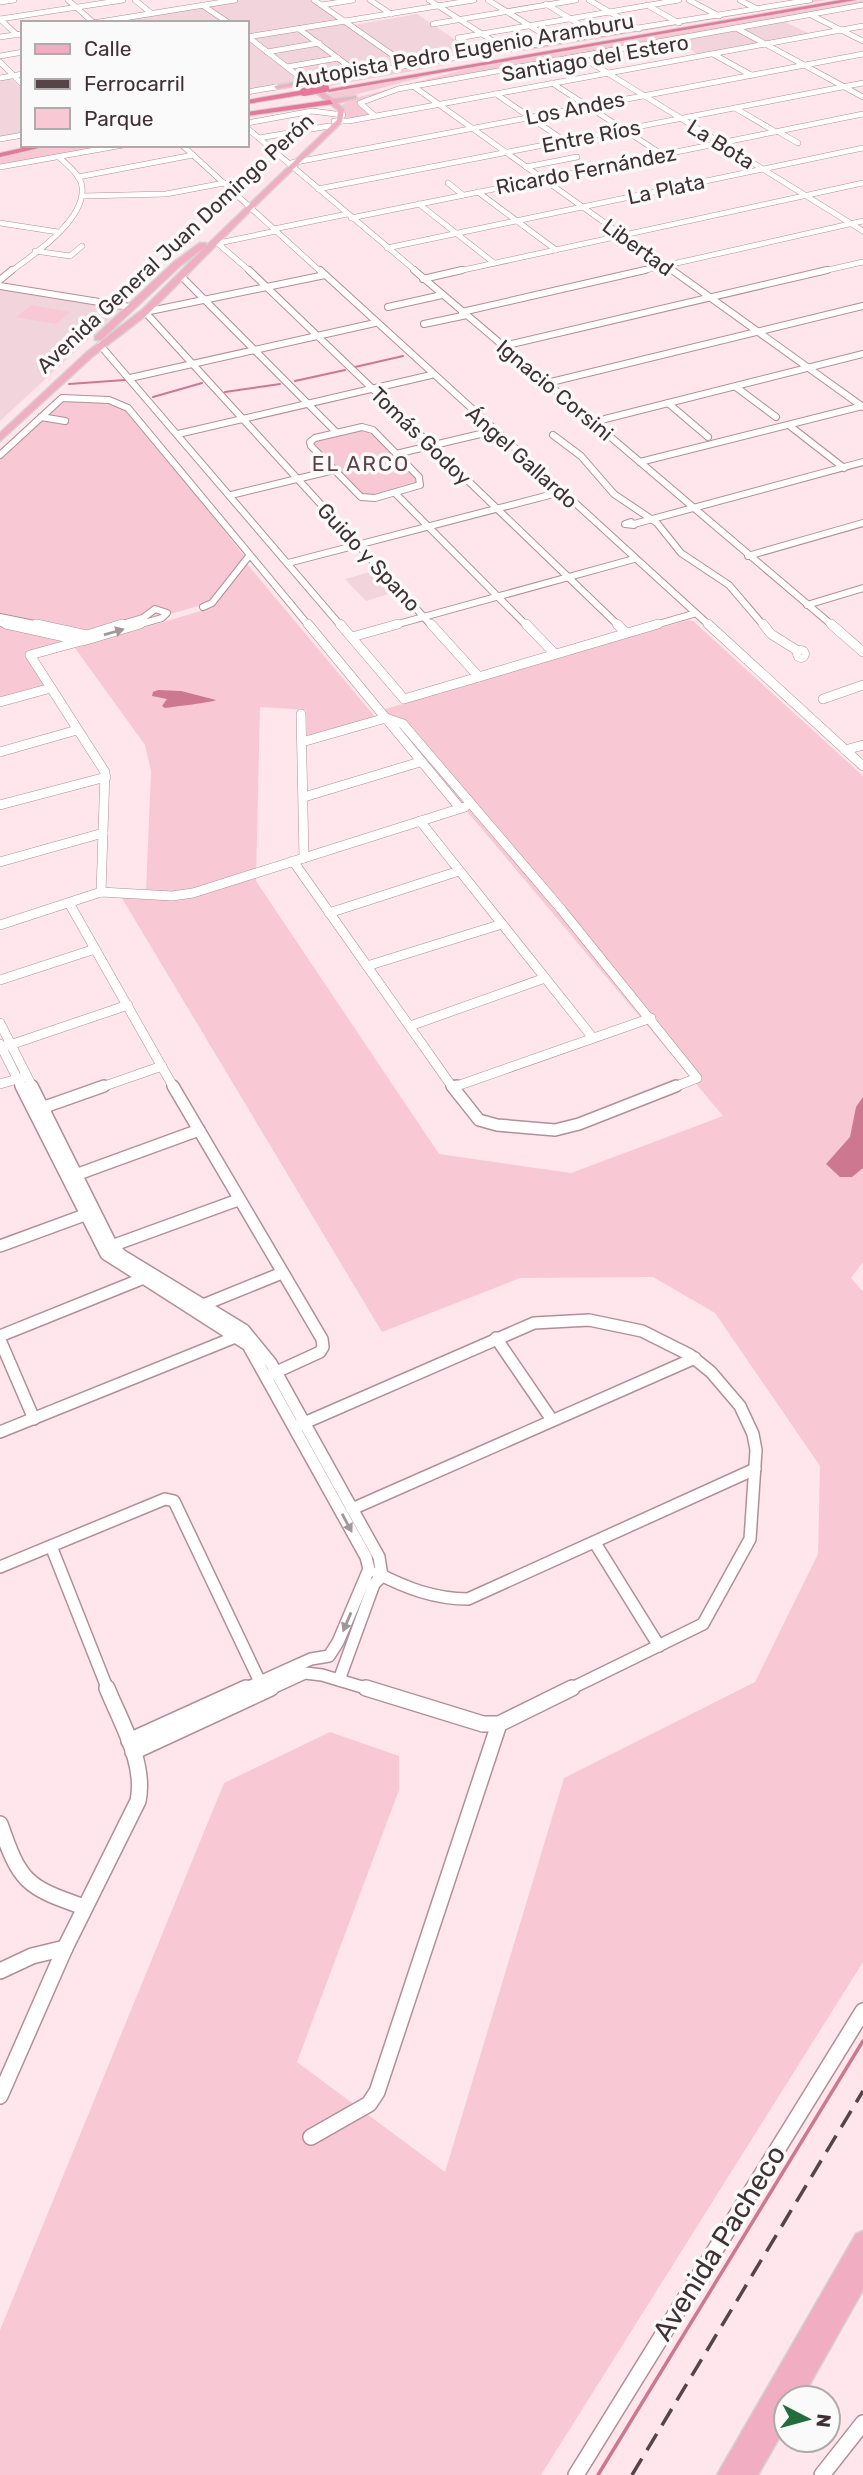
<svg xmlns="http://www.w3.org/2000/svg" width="863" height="2475" font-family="Rubik,sans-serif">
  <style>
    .built { fill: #f2d4dc }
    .green { fill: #f8c9d5 }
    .water { fill: #cd7790 }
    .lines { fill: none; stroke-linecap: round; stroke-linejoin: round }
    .stream-far1 { stroke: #cd7790; stroke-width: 2 }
    .stream { stroke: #cd7790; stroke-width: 3.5 }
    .minor-far4-casing { stroke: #b38e98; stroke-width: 6 }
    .minor-far3-casing { stroke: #b38e98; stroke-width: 8 }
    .minor-far2-casing { stroke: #b38e98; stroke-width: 10 }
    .minor-far1-casing { stroke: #b38e98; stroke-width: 14 }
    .minor-casing { stroke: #b38e98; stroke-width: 18 }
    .major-casing { stroke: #d5d2d3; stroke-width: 3 }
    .highway-casing { stroke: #d5d2d3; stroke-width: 2 }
    .minor-far4 { stroke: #fff; stroke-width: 5 }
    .minor-far3 { stroke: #fff; stroke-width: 6 }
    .minor-far2 { stroke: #fff; stroke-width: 9 }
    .minor-far1 { stroke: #fff; stroke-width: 11 }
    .minor { stroke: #fff; stroke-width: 15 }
    .major { fill: #f1aec3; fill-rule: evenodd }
    .highway { fill: #e7789b; fill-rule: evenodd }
    .rail { stroke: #554549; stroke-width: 3.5; stroke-dasharray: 19 10; stroke-linecap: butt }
    .highway-bridge-casing { stroke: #d5d2d3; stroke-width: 9; stroke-linecap: butt }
    .highway-bridge { stroke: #e7789b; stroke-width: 8 }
    .oneway { fill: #a0989a }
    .labels { text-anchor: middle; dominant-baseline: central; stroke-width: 7; stroke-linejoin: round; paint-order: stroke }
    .far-street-label { font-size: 21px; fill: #403135; stroke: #fafafa }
    .far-neighbourhood-label { font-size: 21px; letter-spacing: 2px; fill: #5f3f48; stroke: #fafafa }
    .near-street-label { font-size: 28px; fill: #403135; stroke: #fafafa }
  </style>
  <rect width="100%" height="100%" fill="#ffe6ec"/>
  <g class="built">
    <path d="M241,0H318L354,25L417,14L460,43L456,44L467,54L247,90V23H99Z"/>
    <path d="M783,21L810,34L696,54L678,39Z"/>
    <path d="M10,78L23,90V133L0,137V79Z"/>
    <path d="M0,288L121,309L0,421Z"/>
    <path d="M374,571L395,592L366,601L345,579Z"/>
  </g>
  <g class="green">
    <path d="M814,0H827L543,48L384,70Z"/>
    <path d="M863,0V4L365,97L367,98L358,105L369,115L346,119L342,105L351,99L467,69Z"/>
    <path d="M451,64L318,88L314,84L358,75Z"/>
    <path d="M443,72L342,98H332L326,94Z"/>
    <path d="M59,145H115L0,166V157Z"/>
    <path d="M31,305L70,312L56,324L16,317Z"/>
    <path d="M61,401H108L128,409L245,557L209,603L27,655L47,686L0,699V458Z"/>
    <path d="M368,429L416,477L417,484L374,496H363L313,444L314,441Z"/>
    <path d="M247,564L376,718L312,738L307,735L306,710L260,707L256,881L439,1154L571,1173L723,1116L382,710L688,620L693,621L863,776V1262L851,1278L863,1292V1962L541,2475H0V2330L224,1783L330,1732L399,1756V1790L297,2062L445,2172L564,1778L755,1682L818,1554L820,1466L715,1313L653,1277L520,1278L382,1332L117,890L146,891L151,771L145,745L75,648L211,608Z"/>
  </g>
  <g class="water">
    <path d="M158,690L181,691L216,700C213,702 173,707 165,708L162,706L167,699L152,696L153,692Z"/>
    <path d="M863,1097V1168L852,1177H840L826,1164L850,1137L856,1107Z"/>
  </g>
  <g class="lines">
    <g class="stream-far1">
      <path d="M355,367L403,356"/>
      <path d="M295,381L345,370"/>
      <path d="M69,384L125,380"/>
      <path d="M225,392L280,384"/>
      <path d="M153,397L202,383"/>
    </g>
    <path class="stream" d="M598,2475L863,2041"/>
    <defs>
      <g id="minor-far4">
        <path d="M68,0L94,23"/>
        <path d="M135,0L151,13"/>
        <path d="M314,0L407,65"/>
        <path d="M370,0L391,14"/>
        <path d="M429,0L507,50"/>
        <path d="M488,0L556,42"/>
        <path d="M589,0L639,29"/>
        <path d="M689,0L719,16"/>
        <path d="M740,0L757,9"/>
        <path d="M0,2L14,0"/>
        <path d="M546,4L597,35"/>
        <path d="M202,5L229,23"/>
        <path d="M322,5L353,0"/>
        <path d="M647,5L679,23"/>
        <path d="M811,15L863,41"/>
        <path d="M0,19L123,0"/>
        <path d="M0,19L17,35"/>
        <path d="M93,23L235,0"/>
        <path d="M433,24L576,0"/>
        <path d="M736,28L863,97"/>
        <path d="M299,29L359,74"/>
        <path d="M247,36L306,82"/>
        <path d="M0,37L21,34"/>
        <path d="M247,37L474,0"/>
        <path d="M458,38L679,0"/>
        <path d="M267,52L319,43"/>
        <path d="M713,54L751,75"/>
        <path d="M0,56L23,52"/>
        <path d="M580,56L863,231"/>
        <path d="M0,62L23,85"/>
        <path d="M287,67L338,58"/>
        <path d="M367,72L810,0"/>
        <path d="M0,78L23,74"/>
        <path d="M552,83L663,155"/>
        <path d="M413,86L674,272"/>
        <path d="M247,92L276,87"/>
        <path d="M496,94L566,142"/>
        <path d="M735,108L776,132"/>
        <path d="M375,116L360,103L398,89L863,5"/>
        <path d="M334,121H349L863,26"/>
        <path d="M247,123L312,111L343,115"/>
        <path d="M247,128L417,272"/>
        <path d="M779,132L798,143"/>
        <path d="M259,138L329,126"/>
        <path d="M0,139L23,135"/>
        <path d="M182,145L321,272"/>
        <path d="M291,163L863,54"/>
        <path d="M0,167L123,145"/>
        <path d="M526,167L577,157"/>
        <path d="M78,177L193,155"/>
        <path d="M448,183L463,195"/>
        <path d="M318,189L863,83"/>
        <path d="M478,192L556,250"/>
        <path d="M83,196L166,194L224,183"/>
        <path d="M419,204L494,263"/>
        <path d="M351,218L863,114"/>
        <path d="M0,223L58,232"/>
        <path d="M274,229L347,214"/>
        <path d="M215,241L251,272"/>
        <path d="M219,243L276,231"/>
        <path d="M387,248L863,148"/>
        <path d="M35,251L70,256L82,246"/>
        <path d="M10,272C33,255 86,220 82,187C81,175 67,165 59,157"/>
        <path d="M454,272L863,183"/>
        <path d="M637,272L863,221"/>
        <path d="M819,272L863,262"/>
      </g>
      <g id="minor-far3">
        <path d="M249,270L619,626"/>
        <path d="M320,270L710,626"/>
        <path d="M414,270L833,626"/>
        <path d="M672,270L863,407"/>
        <path d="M182,277L336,432"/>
        <path d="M423,279L462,270"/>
        <path d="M0,280L12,270"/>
        <path d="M0,286L130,307"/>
        <path d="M388,307L442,295"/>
        <path d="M145,312L325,275"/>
        <path d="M462,312L645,270"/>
        <path d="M146,313L432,626"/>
        <path d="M424,324L467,315"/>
        <path d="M100,345L341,626"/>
        <path d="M503,346L827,270"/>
        <path d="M130,378L375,323"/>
        <path d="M547,383L863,306"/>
        <path d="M736,387L776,417"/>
        <path d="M668,403L708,437"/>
        <path d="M41,417L65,421"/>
        <path d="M605,419L863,354"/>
        <path d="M790,426L844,468"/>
        <path d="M362,427L373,430L419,477L420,485L375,498L361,497L311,446L310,442L315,438Z"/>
        <path d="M178,434L431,375"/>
        <path d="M553,435L581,456L614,494L657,523L681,553L729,585L764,626"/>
        <path d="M396,454L493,431"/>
        <path d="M0,455L62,398L109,400L128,408L309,626"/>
        <path d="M640,462L863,406"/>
        <path d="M395,493L527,626"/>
        <path d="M231,495L334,470"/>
        <path d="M631,522L634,525L625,524Z"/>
        <path d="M634,524L863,462"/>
        <path d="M748,556L863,523"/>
        <path d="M288,563L561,492"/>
        <path d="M807,605L863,588"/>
        <path d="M203,607L212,603L249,556"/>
        <path d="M0,617L44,626"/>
        <path d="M0,623L14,626"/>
        <path d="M116,626L143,618L155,609L167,613L162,618L134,626"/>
        <path d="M391,626L634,559"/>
        <path d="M652,626L693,614"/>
      </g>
      <g id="minor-far2">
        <path d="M6,624L83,641L140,624"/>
        <path d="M36,624L87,635L122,624"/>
        <path d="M308,624L460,808"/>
        <path d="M340,624L404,699L658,624"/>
        <path d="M431,624L479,677"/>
        <path d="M526,624L555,654"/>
        <path d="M617,624L626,633"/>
        <path d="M708,624L863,766"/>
        <path d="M763,624L771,634L798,651"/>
        <path d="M831,624L863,652"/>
        <path d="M352,637L398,624"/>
        <path d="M81,641L30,655L105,772L101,892"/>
        <circle cx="801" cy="654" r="3.5"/>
        <path d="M823,699L863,685"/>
        <path d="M0,702L51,688"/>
        <path d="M301,714L304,858"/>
        <path d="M302,742L386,718L403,724L561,909L697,1078L672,1088"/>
        <path d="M845,750L863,745"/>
        <path d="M0,752L77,730"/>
        <path d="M304,797L420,762"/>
        <path d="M0,805L106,777"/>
        <path d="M420,821L593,1038"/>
        <path d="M293,861L453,1088"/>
        <path d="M0,862L103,833"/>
        <path d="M69,903L174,1088"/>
        <path d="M329,913L459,871"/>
        <path d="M0,925L101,892L172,896L193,893L465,807"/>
        <path d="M367,966L502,924"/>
        <path d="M0,980L95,949"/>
        <path d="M0,1023L33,1088"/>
        <path d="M410,1026L545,978"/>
        <path d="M0,1044L22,1088"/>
        <path d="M4,1047L128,1005"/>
        <path d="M0,1084L24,1077"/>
        <path d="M454,1087L651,1018"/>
        <path d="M99,1088L162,1066"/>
      </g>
      <g id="minor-far1">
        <path d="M21,1086L106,1254L248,1345L366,1557L369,1569L338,1642L329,1656L311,1659L242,1690"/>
        <path d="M32,1086L112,1246L121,1255L244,1330L271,1363L379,1557L382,1576L374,1584L339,1680"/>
        <path d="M173,1086L322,1339L323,1347L320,1352L272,1374"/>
        <path d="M452,1086L479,1120L497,1125L555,1130L579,1124L676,1086"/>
        <path d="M454,1087L457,1086"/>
        <path d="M36,1110L104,1086"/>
        <path d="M70,1177L199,1130"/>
        <path d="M0,1246L90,1213"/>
        <path d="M106,1248L238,1200"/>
        <path d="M203,1305L282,1273"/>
        <path d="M0,1336L144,1278"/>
        <path d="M496,1338L552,1420"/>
        <path d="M0,1340L34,1419"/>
        <path d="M295,1427L534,1323L589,1320L642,1331L690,1355L711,1372L740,1406L753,1434L756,1450L750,1539L703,1624L568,1690"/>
        <path d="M0,1432L238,1336"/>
        <path d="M352,1509L695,1358"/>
        <path d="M595,1543L659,1646"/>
        <path d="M51,1546L108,1690"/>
        <path d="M0,1567L165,1499L174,1501L262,1686"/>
        <path d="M377,1573C406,1588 435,1599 468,1599L755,1469"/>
        <path d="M268,1690L305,1673L322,1675L372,1690"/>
      </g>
      <g id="minor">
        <path d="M366,1688L483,1724H499L572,1688"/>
        <path d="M129,1741L246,1688"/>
        <path d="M133,1752L271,1688"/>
        <path d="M0,1824C20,1882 26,1887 84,1907"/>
        <path d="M0,1971L32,1956L65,1948"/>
        <path d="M0,2096L65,1948L138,1801C146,1763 121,1723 107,1688"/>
        <path d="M311,2137L369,2104L377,2092L499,1724"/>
        <path d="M576,2475L863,2011"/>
        <path d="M822,2475L863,2423"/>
      </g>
      <g id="major">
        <path d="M367,70L369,73L311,83L333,99L356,96V98L337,103L344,109L342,122L253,208L148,314L93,356L0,441V433L87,352L142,310L205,247L180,266L101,340H95V336L174,262L200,243H206V246L337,120L338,110L305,84L276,89L274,86Z"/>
        <path d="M863,2231V2290L802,2398H786V2426L758,2475H717L856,2234Z"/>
      </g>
      <g id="highway">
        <path d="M841,0H856L329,92L325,90Z"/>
        <path d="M304,90L307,94L247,104V100Z"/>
        <path d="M330,100L333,104L247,116V112Z"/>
        <path d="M36,145H52L0,157V153Z"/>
      </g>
    </defs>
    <use href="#minor-far4" class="minor-far4-casing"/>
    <use href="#minor-far3" class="minor-far3-casing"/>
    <use href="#minor-far2" class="minor-far2-casing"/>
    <use href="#minor-far1" class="minor-far1-casing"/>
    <use href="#minor" class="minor-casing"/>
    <use href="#major" class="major-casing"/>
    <use href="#highway" class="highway-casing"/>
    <use href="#minor-far4" class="minor-far4"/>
    <use href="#minor-far3" class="minor-far3"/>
    <use href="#minor-far2" class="minor-far2"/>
    <use href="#minor-far1" class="minor-far1"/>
    <use href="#minor" class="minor"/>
    <use href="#major" class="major"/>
    <use href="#highway" class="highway"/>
    <path class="rail" d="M632,2475L863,2091"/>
    <defs>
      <path id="highway-bridge" d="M304,92L325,88"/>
    </defs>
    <use href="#highway-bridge" class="highway-bridge-casing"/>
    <use href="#highway-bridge" class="highway-bridge"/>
  </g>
  <defs><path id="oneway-solid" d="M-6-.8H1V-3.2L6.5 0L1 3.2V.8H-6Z" transform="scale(1.75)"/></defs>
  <g class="oneway">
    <use href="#oneway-solid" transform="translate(114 632) rotate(-16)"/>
    <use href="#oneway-solid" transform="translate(347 1523) rotate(62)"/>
    <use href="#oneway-solid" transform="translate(347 1622) rotate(113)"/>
  </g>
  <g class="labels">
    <g class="far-street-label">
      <text transform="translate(464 50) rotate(-10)">Autopista Pedro Eugenio Aramburu</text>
      <text transform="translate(595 58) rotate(-10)">Santiago del Estero</text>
      <text transform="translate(575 108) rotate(-11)">Los Andes</text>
      <text transform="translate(591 136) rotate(-11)">Entre Ríos</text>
      <text transform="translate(721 144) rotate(32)">La Bota</text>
      <text transform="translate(586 170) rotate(-11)">Ricardo Fernández</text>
      <text transform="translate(666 189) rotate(-12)">La Plata</text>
      <text transform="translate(175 243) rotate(-43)">Avenida General Juan Domingo Perón</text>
      <text transform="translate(638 247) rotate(36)">Libertad</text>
      <text transform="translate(555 390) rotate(40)">Ignacio Corsini</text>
      <text transform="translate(421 436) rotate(44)">Tomás Godoy</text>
      <text transform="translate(522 457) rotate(42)">Ángel Gallardo</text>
      <text transform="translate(369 557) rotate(47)">Guido y Spano</text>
    </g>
    <g class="far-neighbourhood-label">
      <text x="361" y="463">EL ARCO</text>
    </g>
    <g class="near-street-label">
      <text transform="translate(719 2243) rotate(-58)">Avenida Pacheco</text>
    </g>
  </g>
  <rect x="21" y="21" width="228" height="126" fill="#fafafa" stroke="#b0aaab" stroke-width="2"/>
  <rect x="35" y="44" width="35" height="10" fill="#f1aec3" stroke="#b0aaab" stroke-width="2"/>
  <text x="84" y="56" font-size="21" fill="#403135">Calle</text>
  <rect x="35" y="79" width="35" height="10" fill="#554549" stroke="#b0aaab" stroke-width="2"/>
  <text x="84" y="91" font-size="21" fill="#403135">Ferrocarril</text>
  <rect x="35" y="108" width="35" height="21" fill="#f8c9d5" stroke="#b0aaab" stroke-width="2"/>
  <text x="84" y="126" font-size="21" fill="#403135">Parque</text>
  <g transform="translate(807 2419) rotate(96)"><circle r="33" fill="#fafafa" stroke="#b0aaab" stroke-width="2"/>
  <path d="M0-5L12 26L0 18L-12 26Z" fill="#216d3b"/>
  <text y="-10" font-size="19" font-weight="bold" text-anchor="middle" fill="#403135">N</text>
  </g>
</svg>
